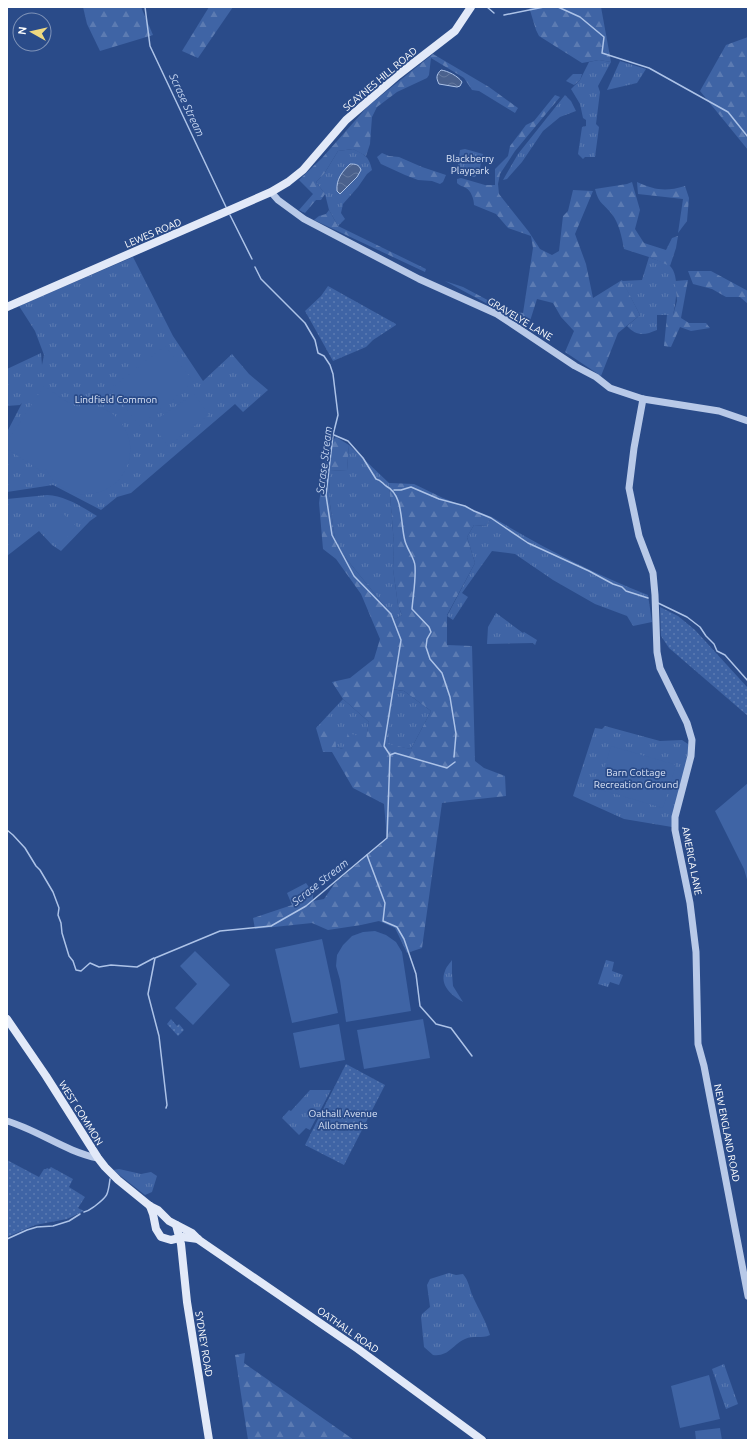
<svg xmlns="http://www.w3.org/2000/svg" width="755" height="1447" font-family="Ubuntu,sans-serif">
  <style>
    .grass { fill: url(#grass-tufts) }
    .forest { fill: url(#forest-firs); fill-rule: evenodd }
    .garden { fill: url(#garden-dots) }
    .pitch { fill: #3f64a5 }
    .water { fill: url(#water-waves); stroke: #adc3e8 }
    .lines { fill: none; stroke-linecap: round; stroke-linejoin: round }
    .stream { stroke: #adc3e8; stroke-width: 1.5 }
    .tertiary { stroke: #b8c9e8; stroke-width: 7 }
    .secondary { stroke: #e2e9f8; stroke-width: 8 }
    .labels { text-anchor: middle; dominant-baseline: central; stroke-width: 3.5; stroke-linejoin: round; paint-order: stroke }
    .street-label { font-size: 10px; fill: #fff; stroke: #2a4b89 }
    .park-label { font-size: 10px; fill: #dce5f7; stroke: #2a4b89 }
    .water-label { font-size: 11px; font-style: italic; fill: #c4d4f0; stroke: #2a4b89 }
  </style>
  <defs>
    <pattern id="grass-tufts" width="24" height="20" patternUnits="userSpaceOnUse"><rect width="24" height="20" fill="#3f64a5"/><path d="M3 7l-1-3M5 7V3M7 7l1-3M15 17l-1-3M17 17v-4M19 17l1-3" fill="none" stroke="#5c7bb2"/></pattern>
    <pattern id="forest-firs" width="22" height="20" patternUnits="userSpaceOnUse"><rect width="22" height="20" fill="#3f64a5"/><path d="M5 1l3.5 6h-7zM16 11l3.5 6h-7z" fill="#5c7bb2"/></pattern>
    <pattern id="garden-dots" width="8" height="8" patternUnits="userSpaceOnUse"><rect width="8" height="8" fill="#3f64a5"/><path d="M2 2h.1M6 6h.1" fill="none" stroke="#5c7bb2" stroke-width="1.8" stroke-linecap="round"/></pattern>
    <pattern id="water-waves" width="16" height="10" patternUnits="userSpaceOnUse"><rect width="16" height="10" fill="#4a618d"/><path d="M0 5q4-4 8 0t8 0" fill="none" stroke="#65799e"/></pattern>
  </defs>
  <rect width="100%" height="100%" fill="#2a4b89"/>
  <g class="grass">
    <path d="M599,60L611,62L598,86L600,92L596,124L599,127L595,157H585L583,159L578,154L582,127L586,126V120L583,118L580,104L571,89L580,80L589,62Z"/>
    <path d="M620,61L646,69L637,83L607,90Z"/>
    <path d="M565,95L571,101L576,111L560,117L543,131L522,162L507,179L503,180L518,154Z"/>
    <path d="M353,149C365,155 369,156 372,170L367,174L358,187L343,204L341,213L345,219L338,226L329,210L325,194L316,182L324,174L338,151Z"/>
    <path d="M465,149L483,154L480,168L475,177L457,175L460,150Z"/>
    <path d="M133,257L173,336L203,381L232,354L249,374L268,390L243,412L235,404L131,493L117,497L101,510L53,485L7,492V432L22,403L20,405L7,406V369L41,353L42,365L44,355L35,331L19,306Z"/>
    <path d="M649,257C655,260 665,262 670,266C680,275 676,304 673,315H657V330C645,335 637,337 627,326L640,315L622,281L642,280Z"/>
    <path d="M349,445L389,483L394,544L393,569L398,605L402,615L395,619L336,546L329,497L330,471L347,470Z"/>
    <path d="M47,495C65,496 81,506 97,516L90,521L61,551L52,545L39,531L7,556V499Z"/>
    <path d="M492,517C542,547 594,574 648,595L652,622L633,626L627,616L595,604L553,580L515,554L492,551L462,593L468,597L453,620L447,616L475,563L467,537L474,525L486,526Z"/>
    <path d="M496,613L523,633L524,632L537,640L535,645L533,643L487,644L488,627Z"/>
    <path d="M391,689L404,691L431,711L411,749L388,745Z"/>
    <path d="M343,699L369,722L366,739L343,749L336,747L321,726L316,728Z"/>
    <path d="M605,726L660,741L682,740L688,744L689,757L672,827L624,819L573,796L595,728L602,729Z"/>
    <path d="M452,960V973L453,986L463,1002C452,996 439,985 445,971C446,967 450,963 452,960Z"/>
    <path d="M606,960L614,962L612,971L623,975L619,985L610,982L608,987L598,984Z"/>
    <path d="M310,1090H331L310,1130L306,1128L299,1135L282,1118L289,1110L291,1111Z"/>
    <path d="M119,1169L141,1174L151,1172L157,1176L152,1192L145,1195L113,1170Z"/>
    <path d="M449,1273L456,1275L463,1274C469,1281 469,1288 473,1297C479,1310 486,1321 490,1335C482,1339 473,1335 465,1339C453,1344 449,1357 433,1355L424,1347L421,1317L422,1314L430,1307L427,1285L430,1279Z"/>
    <path d="M724,1364L738,1404L726,1409L712,1369Z"/>
  </g>
  <g class="forest">
    <path d="M83,7H141L153,35L100,51L87,24Z"/>
    <path d="M209,7H233L198,58L182,51Z"/>
    <path d="M529,7H601L611,62L599,60L582,63L539,36L536,30Z"/>
    <path d="M748,37V150L700,91L726,45Z"/>
    <path d="M433,54L489,87L518,108L515,113L479,91L472,90L464,78L431,58L429,75L427,78L397,92L377,107L372,117L370,144L366,156L353,149L338,151L324,174L316,182L325,194L321,200H316L305,213L299,210L313,194L299,180L322,158L368,106Z"/>
    <path d="M573,74H582L580,80L574,85L566,81Z"/>
    <path d="M555,95L560,97L515,151L500,174L498,184L499,194L529,232L540,249L552,255L559,251L563,216L568,211L573,190L593,191L575,234L586,264L593,298L622,280L640,315L618,333L601,376L565,352L574,331L561,317L553,303L537,299L530,321L524,326L500,313L503,310L523,313L533,248L531,236L508,228L496,214L474,205C474,199 471,191 466,188C462,186 460,186 457,183V179L461,178L485,185H495V169L508,156L510,146L526,125L534,121Z"/>
    <path d="M382,153L389,156L399,157L422,167L446,175L443,182L440,184L432,181L418,180L405,175L381,164L377,157Z"/>
    <path d="M632,182L640,210L635,229L644,243L666,250L672,238L678,236L676,248L670,266L649,257L624,249C622,238 619,222 611,213C602,202 599,204 595,189L627,184Z"/>
    <path d="M637,182C655,190 665,192 685,186L689,198L687,221L678,233L683,199L638,194Z"/>
    <path d="M329,210L338,226L426,269L425,272L314,220L319,216L326,214Z"/>
    <path d="M688,271H711L748,291V304L740,297H726L712,289L693,284Z"/>
    <path d="M688,280L681,318L689,323H706L710,328L691,331L680,327L671,347L664,346L667,315H673L677,301L675,281Z"/>
    <path d="M445,281L463,287L497,305L495,308Z"/>
    <path d="M336,437L349,445L347,470L330,471L329,497L336,546L395,619L402,615L398,605L393,569L394,544L389,483L414,484L443,498L492,517L486,526L474,525L467,537L475,563L447,615V645L472,646L475,761L484,768L505,776L506,796L442,803L422,948L407,953L395,928L379,921L361,925L328,930L312,923L255,929L253,918L292,905L287,893L306,883L313,893V901L324,899L335,883L387,839L384,804L353,788L332,752H323L316,728L320,725L335,732L336,747L343,749L348,733L366,738L369,722L343,699L332,682L350,678L374,659L380,639L361,594L336,559L323,549L319,503L327,446ZM392,689L404,691L431,711L411,749L388,744Z"/>
    <path d="M245,1353L244,1363L354,1440H248L235,1355Z"/>
  </g>
  <g class="garden">
    <path d="M328,286L396,324V325L373,340L366,347L333,361L305,311L321,296Z"/>
    <path d="M660,607L678,616L695,630L748,688V716L669,648L661,636Z"/>
    <path d="M171,1019L177,1026L179,1024L184,1030L178,1036L167,1024Z"/>
    <path d="M346,1064L385,1085L344,1165L305,1145Z"/>
    <path d="M7,1160L39,1177L44,1169H46L47,1168L49,1169L51,1167L73,1179L69,1187L85,1197L78,1208L84,1211L67,1219L35,1225L7,1237Z"/>
  </g>
  <g class="pitch">
    <path d="M165,346L194,382L140,426L110,389Z"/>
    <path d="M44,386C54,392 64,401 75,406C79,407 83,406 87,406C96,405 108,410 115,416C123,424 129,434 130,445C134,495 68,514 46,469L43,472L7,449V442Z"/>
    <path d="M194,394L209,415L168,446L151,423Z"/>
    <path d="M57,508L77,527L58,547L38,528Z"/>
    <path d="M611,746L676,765L663,808L598,789Z"/>
    <path d="M748,783V883L744,869L715,811Z"/>
    <path d="M375,931L386,935L396,942L402,952L411,1011L346,1022L340,980L336,966L337,955L343,945L352,936L363,932Z"/>
    <path d="M322,939L338,1013L292,1023L275,949Z"/>
    <path d="M195,951L230,985L193,1025L175,1008L197,984L180,966Z"/>
    <path d="M423,1019L430,1058L364,1069L357,1030Z"/>
    <path d="M339,1024L345,1060L300,1068L293,1033Z"/>
    <path d="M709,1375L720,1419L680,1428L671,1386Z"/>
    <path d="M720,1428L722,1440H696L695,1431Z"/>
  </g>
  <g class="water">
    <path d="M441,70C448,71 458,76 462,82L460,86L457,87L439,84C436,78 436,75 441,70Z"/>
    <path d="M350,164C355,164 359,164 361,170L357,177L340,194L337,191C336,179 342,172 350,164Z"/>
  </g>
  <g class="lines">
    <g class="stream">
      <path d="M145,7L150,46L226,207"/>
      <path d="M487,7L494,13"/>
      <path d="M558,7L580,17L604,37L602,53L649,68L728,112L748,137"/>
      <path d="M504,15L544,7"/>
      <path d="M230,215L252,259"/>
      <path d="M255,267L261,279L305,323L315,340L318,353L324,356L330,365L333,374L338,415L333,435L326,495L332,535L354,576L391,614L401,640L384,746L390,755"/>
      <path d="M334,435L348,441L363,458L376,479C381,480 382,483 386,486C404,495 400,523 405,541C407,549 415,559 415,566C416,580 413,596 412,609L429,627L431,632L427,639L426,647L430,659L442,673L450,697L456,734L454,757"/>
      <path d="M394,490H401L411,487L439,499L465,506L474,511L491,518L528,543L589,571L613,584L622,587L626,591L648,598"/>
      <path d="M658,603L687,617L700,627L706,636L714,644L717,651L725,655L748,681"/>
      <path d="M390,755L395,753L447,768L455,762"/>
      <path d="M7,830L13,835L25,848L36,866L40,870L53,892L59,908L58,915L61,923L62,933L69,956L73,961L76,970L81,971L90,963L99,967L111,965L137,967L154,958"/>
      <path d="M367,855L385,903L383,921L397,927L404,939L416,974L420,1006L436,1024L451,1028L472,1056"/>
      <path d="M166,1108L167,1105L159,1036L148,994L155,958L220,931L271,926L306,906L387,838L390,755"/>
      <path d="M84,1212C89,1211 91,1209 95,1206C108,1196 108,1195 110,1179"/>
      <path d="M7,1239L27,1230L37,1227L53,1226L69,1221L80,1214"/>
    </g>
    <g class="tertiary">
      <path d="M271,192L278,200L304,219L419,279L497,314L575,366L596,377L610,388L643,399L719,411L748,421"/>
      <path d="M643,399L634,448L629,488L639,536L653,573L655,595L657,652L660,668L687,723L692,740L691,756L675,817V830L690,903L696,952L698,1044L704,1066L748,1296"/>
      <path d="M7,1121C38,1130 66,1152 98,1158"/>
    </g>
    <g class="secondary">
      <path d="M7,307L271,192L288,182L303,170L346,120L398,75L455,31L471,7"/>
      <path d="M7,1019L46,1076L98,1158L105,1167L118,1180L150,1206L158,1210L169,1221L192,1233L199,1240L358,1349L482,1440"/>
      <path d="M150,1206L153,1214L156,1229L161,1237L171,1240L183,1237L198,1239"/>
      <path d="M176,1225L181,1244L187,1302L209,1440"/>
    </g>
  </g>
  <g class="labels">
    <g class="street-label">
      <text transform="translate(380 79) rotate(-40)">SCAYNES HILL ROAD</text>
      <text transform="translate(153 233) rotate(-23)">LEWES ROAD</text>
      <text transform="translate(520 319) rotate(31)">GRAVELYE LANE</text>
      <text transform="translate(692 861) rotate(79)">AMERICA LANE</text>
      <text transform="translate(81 1113) rotate(58)">WEST COMMON</text>
      <text transform="translate(727 1133) rotate(79)">NEW ENGLAND ROAD</text>
      <text transform="translate(348 1330) rotate(35)">OATHALL ROAD</text>
      <text transform="translate(204 1344) rotate(81)">SYDNEY ROAD</text>
    </g>
    <g class="park-label">
      <text x="470" y="158">Blackberry<tspan x="470" dy="12">Playpark</tspan></text>
      <text x="116" y="399">Lindfield Common</text>
      <text x="636" y="772">Barn Cottage<tspan x="636" dy="12">Recreation Ground</tspan></text>
      <text x="343" y="1113">Oathall Avenue<tspan x="343" dy="12">Allotments</tspan></text>
    </g>
    <g class="water-label">
      <text transform="translate(187 105) rotate(65)">Scrase Stream</text>
      <text transform="translate(324 460) rotate(-83)">Scrase Stream</text>
      <text transform="translate(320 882) rotate(-38)">Scrase Stream</text>
    </g>
  </g>
  <rect width="755" height="1447" fill="none" stroke="#ffffff" stroke-width="16"/>
  <g transform="translate(32 32) rotate(278)"><circle r="19" fill="#2a4b89" stroke="#7f93b8"/>
  <path d="M0-3L7 15L0 10L-7 15Z" fill="#efd980"/>
  <text y="-6" font-size="11" font-weight="bold" text-anchor="middle" fill="#ffffff">N</text>
  </g>
</svg>
